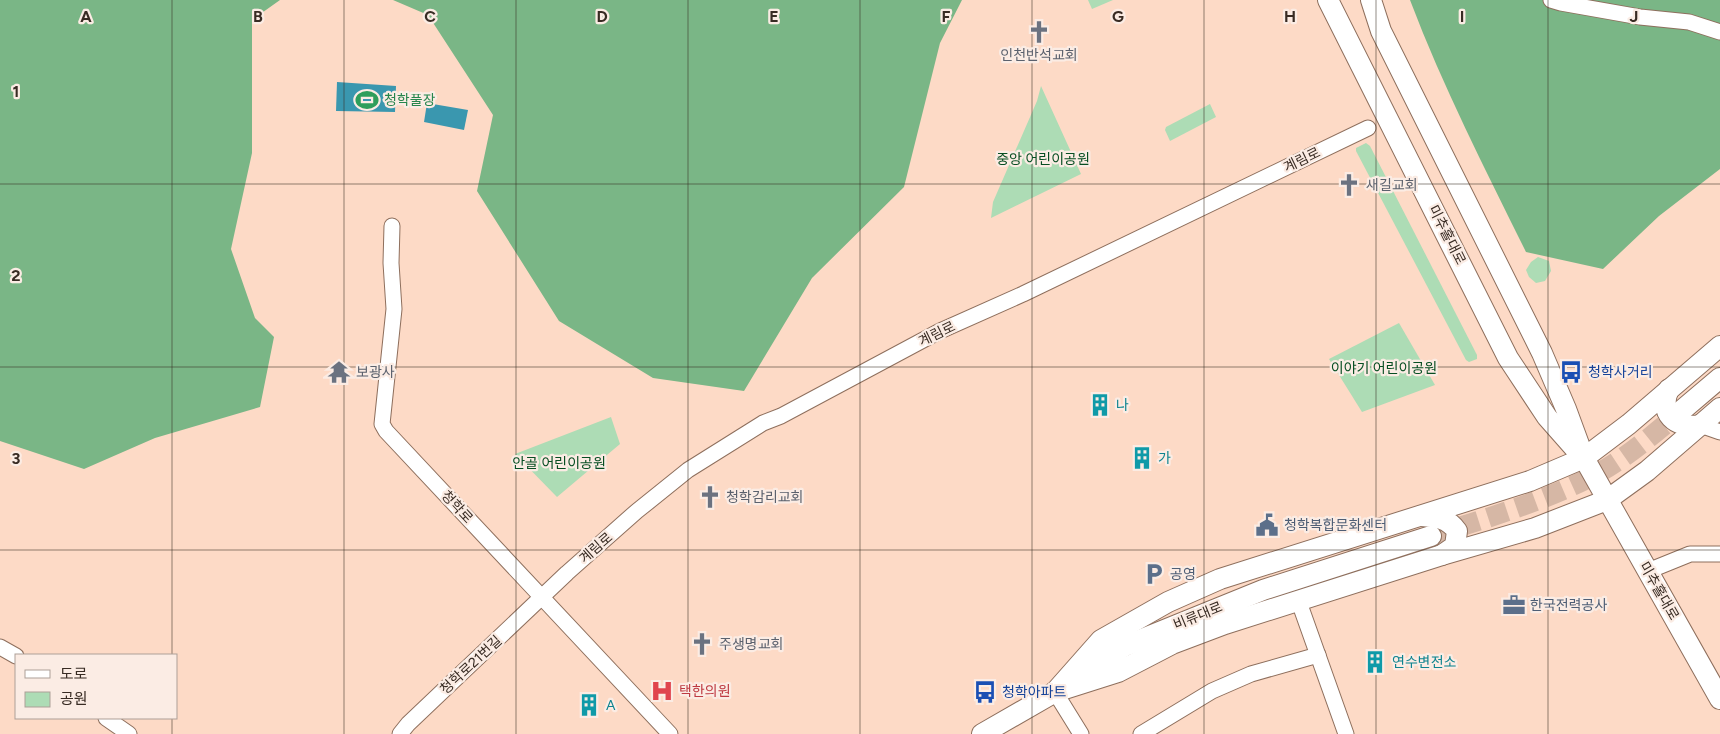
<svg xmlns="http://www.w3.org/2000/svg" width="1720" height="734" font-family="Figtree,'Noto Sans KR',sans-serif">
  <style>
    .green { fill: #addcb5 }
    .forest { fill: #7ab686 }
    .water { fill: #3a97af }
    .lines { fill: none; stroke-linecap: round; stroke-linejoin: round }
    .major-tunnel { stroke: #d6b7a5; stroke-width: 20; stroke-dasharray: 20 10; stroke-linecap: butt }
    .minor-casing { stroke: #8e6f5d; stroke-width: 17 }
    .major-casing { stroke: #8e6f5d; stroke-width: 22 }
    .minor { stroke: #fff; stroke-width: 15 }
    .major { stroke: #fff; stroke-width: 20 }
    .grid { fill: none; stroke: #382b23; stroke-width: 1; stroke-opacity: 0.55 }
    .labels { text-anchor: middle; dominant-baseline: central; stroke-width: 4.5; stroke-linejoin: round; paint-order: stroke }
    .worship-label { font-size: 14px; fill: #5b616d; stroke: #fbece4; text-anchor: start }
    .leisure-label { font-size: 14px; fill: #27864d; stroke: #fbece4; text-anchor: start }
    .park-label { font-size: 14px; fill: #074e22; stroke: #fbece4 }
    .street-label { font-size: 14px; fill: #382b23; stroke: #fbece4 }
    .transit-label { font-size: 14px; fill: #164399; stroke: #fbece4; text-anchor: start }
    .culture-label { font-size: 14px; fill: #0d838f; stroke: #fbece4; text-anchor: start }
    .service-label { font-size: 14px; fill: #4e5e75; stroke: #fbece4; text-anchor: start }
    .health-label { font-size: 14px; fill: #be3a42; stroke: #fbece4; text-anchor: start }
    .grid-label { font-size: 16px; text-anchor: middle; font-weight: bold; fill: #382b23; stroke: #fbece4; stroke-width: 4.5; stroke-linejoin: round; paint-order: stroke }
  </style>
  <rect width="100%" height="100%" fill="#fddac6"/>
  <g class="green">
    <path d="M1088,0H1113L1092,9Z"/>
    <path d="M1041,86L1081,174L991,218L993,202L1037,101Z"/>
    <path d="M1210,104L1216,117L1170,141L1165,130L1166,127Z"/>
    <path d="M1366,143L1370,146L1477,355V359L1469,362L1466,360L1356,151V148Z"/>
    <path d="M1538,257L1549,261L1551,271L1545,281L1536,283L1529,277L1526,270L1531,262Z"/>
    <path d="M1399,323L1435,385L1362,412L1329,359Z"/>
    <path d="M611,417L620,444L557,497L515,454Z"/>
  </g>
  <g class="forest">
    <path d="M0,0H280L252,20V153L231,249L255,318L274,337L260,407L155,438L84,469L0,441Z"/>
    <path d="M393,0H962L940,43L904,187L812,278L744,391L653,378L559,321L477,191L493,115L428,15Z"/>
    <path d="M1410,0H1720V169L1659,216L1603,269L1526,252C1485,169 1443,87 1410,0Z"/>
  </g>
  <g class="water">
    <path d="M337,82L396,86L395,112L336,111Z"/>
    <path d="M427,103L468,110L464,130L424,122Z"/>
  </g>
  <g class="lines">
    <path class="major-tunnel" d="M1431,536C1483,519 1536,504 1585,480C1619,464 1653,435 1681,411"/>
    <defs>
      <g id="minor">
        <path d="M1551,0L1561,3L1640,17L1689,22L1720,32"/>
        <path d="M392,226L391,263L394,309L382,424L386,431L670,734"/>
        <path d="M1700,425L1720,432"/>
        <path d="M1648,571L1690,554H1720"/>
        <path d="M1299,602L1346,734"/>
        <path d="M0,647L16,656"/>
        <path d="M1055,692L1081,734"/>
        <path d="M106,718L129,734"/>
        <path d="M400,734L408,724L567,573L637,511L688,470L763,423L781,416L940,331L1023,294L1368,128"/>
        <path d="M1141,734L1212,691L1251,674L1318,655"/>
      </g>
      <g id="major">
        <path d="M1328,0L1508,358L1547,417L1577,451"/>
        <path d="M1371,0L1381,31L1542,353L1566,409L1584,458L1720,699"/>
        <path d="M1669,389C1658,413 1675,429 1700,425"/>
        <path d="M1681,411L1720,378"/>
        <path d="M1421,516C1436,517 1448,518 1457,531L1455,546L1442,555"/>
        <path d="M1055,692L1101,640L1168,602L1220,579L1530,481L1584,458L1629,424L1720,346"/>
        <path d="M1055,692L1118,672L1172,644L1225,624L1442,555L1535,528L1607,500L1647,471L1720,408"/>
        <path d="M982,734L1055,692L1125,646L1263,590L1431,536"/>
      </g>
    </defs>
    <use href="#minor" class="minor-casing"/>
    <use href="#major" class="major-casing"/>
    <use href="#minor" class="minor"/>
    <use href="#major" class="major"/>
  </g>
  <path class="grid" d="M172,0V655M344,0V734M516,0V734M688,0V734M860,0V734M1032,0V734M1204,0V734M1376,0V734M1548,0V734M0,184H1720M0,367H1720M0,550H1720M172,718V734"/>
  <defs>
    <symbol id="church-bare" viewBox="-9 -9 18 18"><path d="M-1.2-6h2.4v3.5h3.3v2.4h-3.3V6h-2.4V-.1h-3.3v-2.4h3.3Z" fill="#6b7280" stroke="#fbece4" stroke-width="2.5" paint-order="stroke"/></symbol>
    <symbol id="stadium-bare" viewBox="-9 -9 18 18"><path d="M0-5a6.5 5 0 1 0 0 10a6.5 5 0 1 0 0-10ZM-3.5-1.8h7v3.6h-7Z" fill="#2e9e5b" stroke="#fbece4" stroke-width="2.5" paint-order="stroke"/></symbol>
    <symbol id="temple-bare" viewBox="-9 -9 18 18"><path d="M0-6L5-2H3V0L6.5 2.5H4V6H1.5V3h-3V6H-4V2.5H-6.5L-3 0V-2H-5Z" fill="#6b7280" stroke="#fbece4" stroke-width="2.5" paint-order="stroke"/></symbol>
    <symbol id="bus-bare" viewBox="-9 -9 18 18"><path d="M-5-6H5V4H4V6H2V4H-2V6H-4V4H-5ZM-3.5-4V0h7V-4ZM-3.5 1.2v1.5H-2V1.2ZM2 1.2v1.5H3.5V1.2Z" fill="#1a4fb4" stroke="#fbece4" stroke-width="2.5" paint-order="stroke"/></symbol>
    <symbol id="building-bare" viewBox="-9 -9 18 18"><path d="M-4-6H4V6H1V3H-1V6H-4ZM-2.5-4.3h1.7v1.8h-1.7ZM.8-4.3h1.7v1.8H.8ZM-2.5-1h1.7V.8h-1.7ZM.8-1h1.7V.8H.8Z" fill="#0f9aa8" stroke="#fbece4" stroke-width="2.5" paint-order="stroke"/></symbol>
    <symbol id="civic-bare" viewBox="-9 -9 18 18"><path d="M-.6-6.5H3V-4.5H.6V-3L4-1V1h2V6H-6V1h2V-1L-.6-3ZM-1.2 2.5V6h2.4V2.5Z" fill="#5c6f8a" stroke="#fbece4" stroke-width="2.5" paint-order="stroke"/></symbol>
    <symbol id="parking-bare" viewBox="-9 -9 18 18"><path d="M-3.5-5.5H1a3.5 3.5 0 0 1 0 7H-1V5.5H-3.5ZM-1-3.4V-.6H.8a1.4 1.4 0 0 0 0-2.8Z" fill="#5c6f8a" stroke="#fbece4" stroke-width="2.5" paint-order="stroke"/></symbol>
    <symbol id="office-bare" viewBox="-9 -9 18 18"><path d="M-6-3h4V-5.5h4V-3h4V5H-6ZM-1-4.5V-3h2v-1.5ZM-6 0V1H6V0Z" fill="#5c6f8a" stroke="#fbece4" stroke-width="2.5" paint-order="stroke"/></symbol>
    <symbol id="hospital-bare" viewBox="-9 -9 18 18"><path d="M-5-5h3v3.5h4V-5h3V5h-3V1.5h-4V5h-3Z" fill="#e0444e" stroke="#fbece4" stroke-width="2.5" paint-order="stroke"/></symbol>
  </defs>
  <g fill-rule="evenodd">
    <use href="#church-bare" x="1023" y="16" width="32" height="32"/>
    <use href="#stadium-bare" x="351" y="84" width="32" height="32"/>
    <use href="#church-bare" x="1333" y="169" width="32" height="32"/>
    <use href="#temple-bare" x="323" y="356" width="32" height="32"/>
    <use href="#bus-bare" x="1555" y="356" width="32" height="32"/>
    <use href="#building-bare" x="1084" y="389" width="32" height="32"/>
    <use href="#building-bare" x="1126" y="442" width="32" height="32"/>
    <use href="#church-bare" x="694" y="481" width="32" height="32"/>
    <use href="#civic-bare" x="1251" y="509" width="32" height="32"/>
    <use href="#parking-bare" x="1138" y="558" width="32" height="32"/>
    <use href="#office-bare" x="1498" y="589" width="32" height="32"/>
    <use href="#church-bare" x="686" y="628" width="32" height="32"/>
    <use href="#building-bare" x="1359" y="646" width="32" height="32"/>
    <use href="#hospital-bare" x="646" y="675" width="32" height="32"/>
    <use href="#bus-bare" x="969" y="676" width="32" height="32"/>
    <use href="#building-bare" x="573" y="689" width="32" height="32"/>
  </g>
  <g class="labels">
    <g class="worship-label">
      <text x="1039" y="55" text-anchor="middle">인천반석교회</text>
      <text x="1366" y="185">새길교회</text>
      <text x="356" y="372">보광사</text>
      <text x="726" y="497">청학감리교회</text>
      <text x="719" y="644">주생명교회</text>
    </g>
    <g class="leisure-label">
      <text x="384" y="100">청학풀장</text>
    </g>
    <g class="park-label">
      <text x="1043" y="159">중앙 어린이공원</text>
      <text x="1384" y="368">이야기 어린이공원</text>
      <text x="559" y="463">안골 어린이공원</text>
    </g>
    <g class="street-label">
      <text transform="translate(1302 160) rotate(-26)">계림로</text>
      <text transform="translate(1447 235) rotate(63)">미추홀대로</text>
      <text transform="translate(937 334) rotate(-26)">계림로</text>
      <text transform="translate(457 507) rotate(47)">청학로</text>
      <text transform="translate(596 548) rotate(-41)">계림로</text>
      <text transform="translate(1659 591) rotate(60)">미추홀대로</text>
      <text transform="translate(1198 616) rotate(-22)">비류대로</text>
      <text transform="translate(471 665) rotate(-43)">청학로21번길</text>
    </g>
    <g class="transit-label">
      <text x="1588" y="372">청학사거리</text>
      <text x="1002" y="692">청학아파트</text>
    </g>
    <g class="culture-label">
      <text x="1116" y="405">나</text>
      <text x="1158" y="458">가</text>
      <text x="1392" y="662">연수변전소</text>
      <text x="606" y="705">A</text>
    </g>
    <g class="service-label">
      <text x="1284" y="525">청학복합문화센터</text>
      <text x="1170" y="574">공영</text>
      <text x="1530" y="605">한국전력공사</text>
    </g>
    <g class="health-label">
      <text x="679" y="691">택한의원</text>
    </g>
  </g>
  <g class="grid-label">
    <text x="86" y="22">A</text>
    <text x="258" y="22">B</text>
    <text x="430" y="22">C</text>
    <text x="602" y="22">D</text>
    <text x="774" y="22">E</text>
    <text x="946" y="22">F</text>
    <text x="1118" y="22">G</text>
    <text x="1290" y="22">H</text>
    <text x="1462" y="22">I</text>
    <text x="1634" y="22">J</text>
    <text x="16" y="97">1</text>
    <text x="16" y="281">2</text>
    <text x="16" y="464">3</text>
  </g>
  <rect x="15" y="654" width="162" height="65" fill="#fbece4" stroke="#ad9f97"/>
  <rect x="25" y="670" width="25" height="8" fill="#ffffff" stroke="#ad9f97"/>
  <text x="60" y="679" font-size="15" fill="#382b23">도로</text>
  <rect x="25" y="692" width="25" height="15" fill="#addcb5" stroke="#ad9f97"/>
  <text x="60" y="704" font-size="15" fill="#382b23">공원</text>
</svg>
